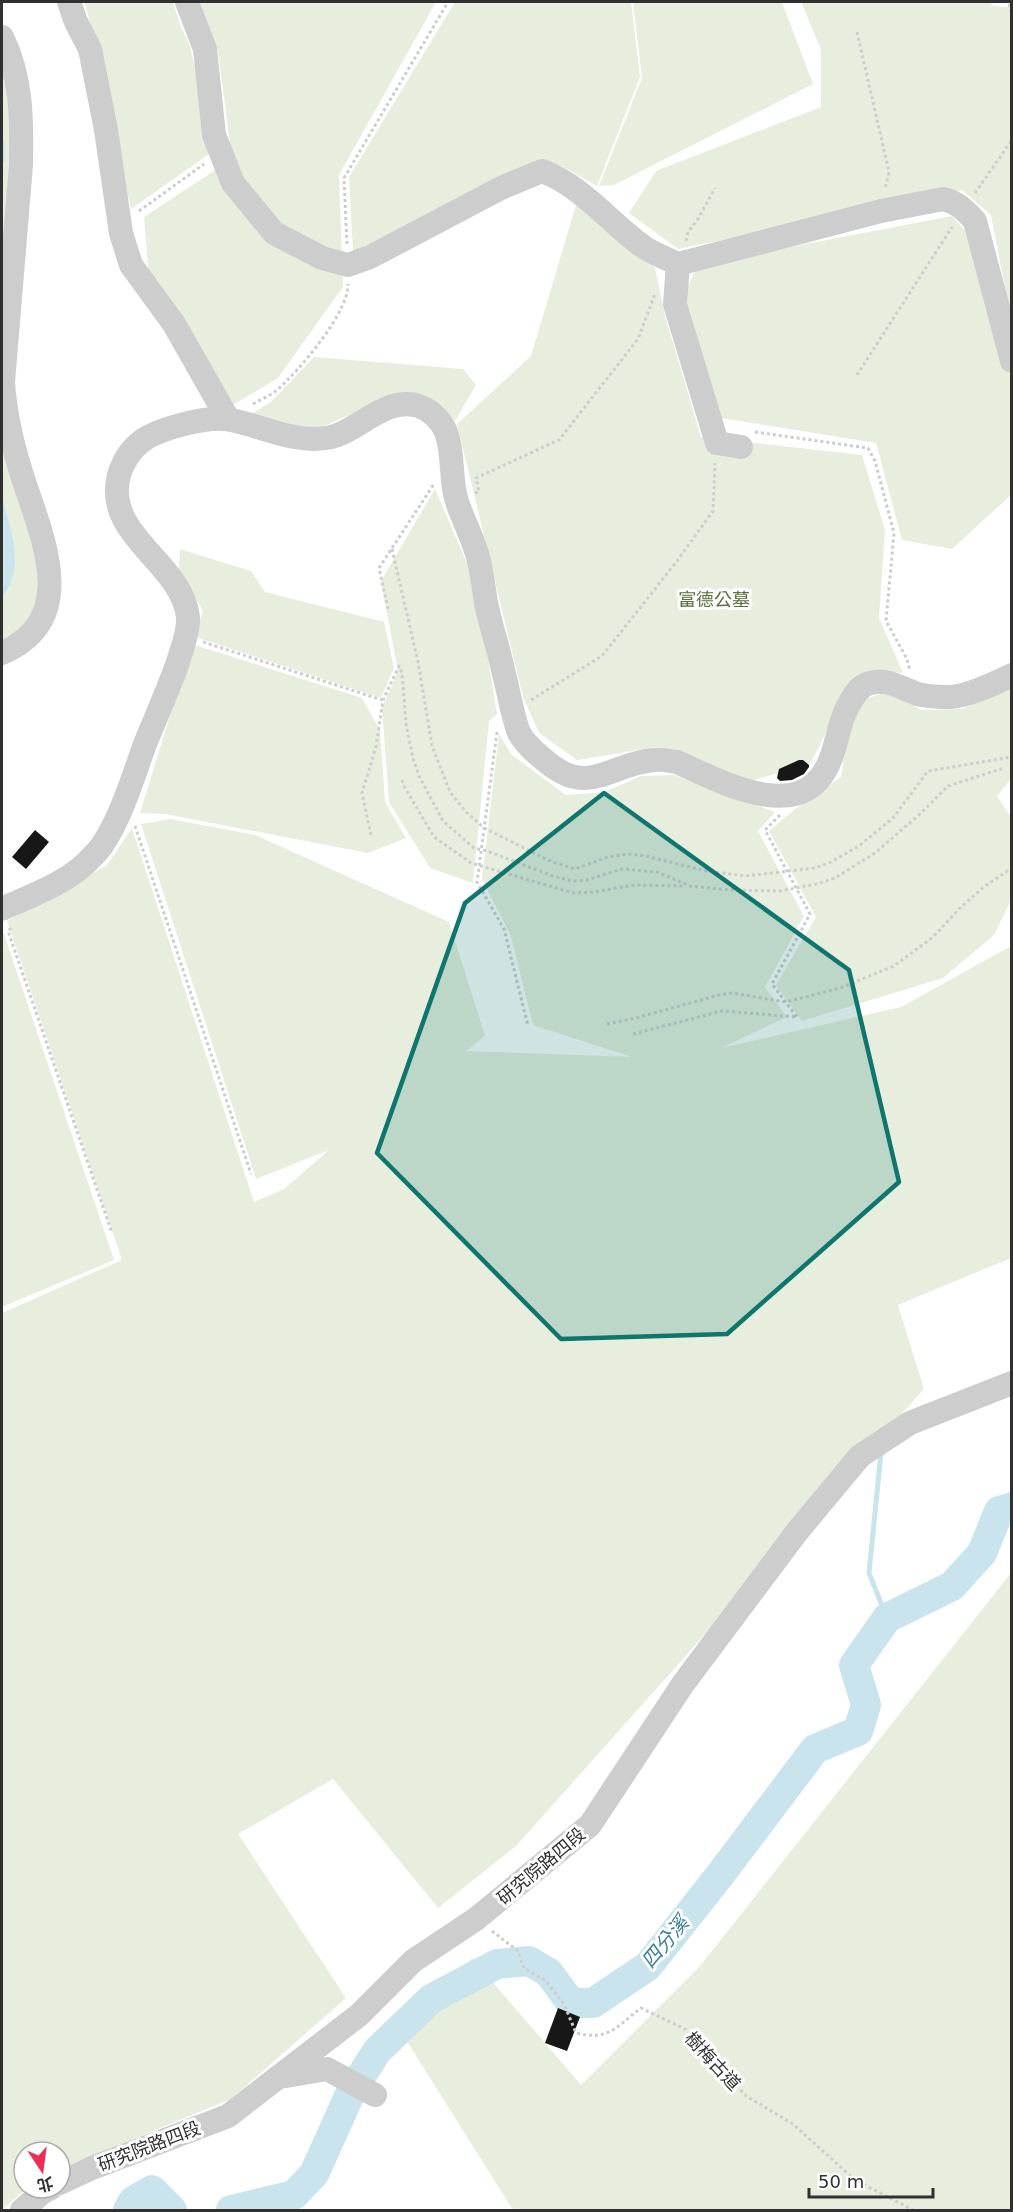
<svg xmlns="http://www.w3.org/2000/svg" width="1013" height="2212" font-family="'DejaVu Sans','Noto Sans TC',sans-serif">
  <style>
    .green { fill: #e8eede }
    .water { fill: #cae4ee }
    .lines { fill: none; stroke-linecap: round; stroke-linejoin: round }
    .stream { stroke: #cae4ee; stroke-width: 5 }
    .river { stroke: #cae4ee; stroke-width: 30 }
    .building { fill: #171717 }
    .path { stroke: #cdcdcd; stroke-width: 3; stroke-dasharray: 3 3; stroke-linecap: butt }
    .minor { stroke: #cdcdcd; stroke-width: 24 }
    .marked { fill: #0f766e; fill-opacity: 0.2; stroke: #0f766e; stroke-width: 4.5; stroke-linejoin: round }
    .labels { text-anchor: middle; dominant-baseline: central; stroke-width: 6; stroke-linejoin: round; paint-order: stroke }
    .park-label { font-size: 18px; fill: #596e3b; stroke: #fff }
    .street-label { font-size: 18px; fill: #303030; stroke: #fff }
    .water-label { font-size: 20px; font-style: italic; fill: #3a7e97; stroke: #fff }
  </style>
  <rect width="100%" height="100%" fill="#fff"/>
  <g class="green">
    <path d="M85,2H173L181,27L190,46L198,80L209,154L131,209Z"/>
    <path d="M200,2H436L339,175L343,287L278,378L233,405L149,278L144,217L232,159L218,51Z"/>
    <path d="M455,2H631L640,77L597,186L562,166L545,163L513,173L353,252L349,177Z"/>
    <path d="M633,2H782L813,84L614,185L599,186L642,78Z"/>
    <path d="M803,2H990L993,6L1011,7V319L991,215L962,190L678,249L629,213L656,171L821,107V50L802,4Z"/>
    <path d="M2,60L12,110L2,292Z"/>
    <path d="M576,205L655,268L665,316L701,437L862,455L885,530L879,618L903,673L873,670L847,689L811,763L751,781L657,747L577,760L539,733L523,697L457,424L531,356Z"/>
    <path d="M952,216L970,236L1002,363L1011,376V495L952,549L902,540L876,443L721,418L685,294L694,272L713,262Z"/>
    <path d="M314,357L463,369L476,385L455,421L414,400H394L351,414L318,429L246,417L271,402Z"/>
    <path d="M2,429C13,470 52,576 32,613C26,626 13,633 2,640Z"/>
    <path d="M435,489L469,568L487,652L497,714L489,721L473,883L430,868L389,802L382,708L398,671L381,581Z"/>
    <path d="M180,549L251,571L265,592L384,622L394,668L381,698L195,637L203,611L179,569Z"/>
    <path d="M192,644L362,698L380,730L385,802L406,838L368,853L165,814L140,813Z"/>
    <path d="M1011,687V779L997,796L1011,817V900L994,935L943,978L802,1021L776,985L816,917L769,831L794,810L841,777L849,726L863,700L889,691L921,710L962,709Z"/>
    <path d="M499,734L512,755L566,795L605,792L641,776L674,775L775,812L758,831L804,916L765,987L787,1017L721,1048L901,1007L1011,946V1258L898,1305L924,1389L516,1846L438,1908L333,1779L238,1834L346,1998L231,2099L60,2169V2152H24V2188H27L2,2210V1313L122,1260L7,921L107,865L132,828L254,1202L284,1189L329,1150L256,1179L141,824L171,819L255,835L449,922L485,1036L466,1051L632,1057L533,1025L511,936L482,879Z"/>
    <path d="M2,928L114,1260L2,1307Z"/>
    <path d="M1011,1573V2210H513L396,2024L472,1958L581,2085L700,1966Z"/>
  </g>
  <path class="water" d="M2,497C11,531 26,567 2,598Z"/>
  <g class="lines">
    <g class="stream">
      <path d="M2,142V161"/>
      <path d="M881,1453L869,1573L887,1618"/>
    </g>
    <g class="river">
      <path d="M128,2210L133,2201L152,2190L172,2210"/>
      <path d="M231,2210L294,2195L314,2174L351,2092L377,2051L431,1999L497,1964L529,1961L549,1973L571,2003H593L648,1966L720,1875L815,1749L858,1731L866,1705L854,1665L887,1618L952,1586L982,1553L999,1511L1012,1507"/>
    </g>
  </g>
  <g class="building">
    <path d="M799,760H803L809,765V767L804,774L792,780L780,781L777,778L779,769Z"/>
    <path d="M35,830L49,842L26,869L12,857Z"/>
    <path d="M558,2008L580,2017L567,2051L545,2043Z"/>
  </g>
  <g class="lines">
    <g class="path">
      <path d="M1009,4L1012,14"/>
      <path d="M857,32L889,172L885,189"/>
      <path d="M975,193L1012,140"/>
      <path d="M139,211L204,164"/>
      <path d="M686,241L688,232L698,219L715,188"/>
      <path d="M347,244L344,178L448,2"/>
      <path d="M857,375L952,227"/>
      <path d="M253,404C261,399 270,396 277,390C299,371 349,312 348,284"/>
      <path d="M755,432L868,448L875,461L894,533L886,621L907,659L910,671"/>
      <path d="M475,493L479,492L476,478L559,440L638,339L655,294"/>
      <path d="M392,549L418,662L432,746L450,792L466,812L484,828L552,862L575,869L608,857L628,854L646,856L706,871L745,876L815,868L829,863L859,846L893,818L928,771L1012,757"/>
      <path d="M388,609L379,568L434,484"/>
      <path d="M203,642L382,700"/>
      <path d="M531,700L602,656L677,561L713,511L715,463"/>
      <path d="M497,732L477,882L504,929L528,1026"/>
      <path d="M402,780L405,788L434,837L471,863L573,893L593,892L635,885L685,886"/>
      <path d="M780,815L765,830L810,914L772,984L797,1017"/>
      <path d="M135,826L251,1174"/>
      <path d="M371,835L362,793L376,747L383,700L399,666L402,673L406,724L413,758L419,776L443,821L474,848L487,851L553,876L572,881L587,880L622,869L657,872L690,886L730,890L780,891L816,884L835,878L875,853L919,815L948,786L1004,768"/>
      <path d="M11,928L8,931L112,1233"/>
      <path d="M607,1024L636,1018L719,995L732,993L786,1002L840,988L894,966L933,937L958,910L985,886L1012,868"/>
      <path d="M633,1034L722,1011L797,1017"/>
      <path d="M492,1931L518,1951L524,1968L546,1981L564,2004L576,2033C609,2041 616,2027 641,2008L689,2031L746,2096L793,2124L855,2180L913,2210"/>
    </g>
    <g class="minor">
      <path d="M69,2L76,22L90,49L106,130L121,233L131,265L174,324L228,419"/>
      <path d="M187,2L205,49L214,135L233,183L274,233L322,258L348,265L370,257L503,187L542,171C582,186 607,220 641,245C651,253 666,258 678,264L881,211L943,199C957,202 965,210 975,221L1012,361"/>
      <path d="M2,37C22,77 22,121 21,165L3,382C5,413 12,443 21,472C40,533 83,618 2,653"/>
      <path d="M678,264L675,304L717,443L741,447"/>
      <path d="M2,909C32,895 68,883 91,858C95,854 100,849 103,844C122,815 133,777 145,744C156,716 190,643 188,617C182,562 103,536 119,475C124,459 134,445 148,437C167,427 210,415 231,420C262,426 293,443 326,438C356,434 382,398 415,405C429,408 441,420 446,432C454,453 450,477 456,498C462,519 474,539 479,561C482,575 484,589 486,603C491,627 499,650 504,674C509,693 512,714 519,733C526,745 537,754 548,763C590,797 611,763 654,760C662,759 670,761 677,762C718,780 796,824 826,769C837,750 837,727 847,708C852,699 857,688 867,684C886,677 898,687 915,693C924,697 941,697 951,697C969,696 995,683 1012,675"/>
      <path d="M286,2076L327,2069L375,2095"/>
      <path d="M60,2183L92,2168L228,2116L359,2015L413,1961L476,1919L590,1825L683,1684L796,1533L860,1456L910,1423L1012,1383"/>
      <path d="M22,2210L43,2192L51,2188"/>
    </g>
  </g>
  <path class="marked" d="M604,793L849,970L899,1182L727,1334L561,1339L377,1153L465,903Z"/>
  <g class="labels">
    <g class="park-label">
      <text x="714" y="599">富德公墓</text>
    </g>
    <g class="street-label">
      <text transform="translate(541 1866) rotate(-40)">研究院路四段</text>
      <text transform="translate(713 2061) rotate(47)">樹梅古道</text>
      <text transform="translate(149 2146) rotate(-21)">研究院路四段</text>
    </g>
    <g class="water-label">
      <text transform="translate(665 1942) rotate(-50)">四分溪</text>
    </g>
  </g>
  <rect width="1013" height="2212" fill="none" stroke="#303030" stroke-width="6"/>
  <g transform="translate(42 2170) rotate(167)"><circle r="28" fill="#ffffff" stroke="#acacac" stroke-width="1.5"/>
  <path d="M0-4.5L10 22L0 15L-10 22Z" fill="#ed2d53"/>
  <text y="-9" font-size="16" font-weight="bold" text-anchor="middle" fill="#303030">北</text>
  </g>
  <path d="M809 2188v9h124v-9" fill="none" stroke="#303030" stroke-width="3"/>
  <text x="818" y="2188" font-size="18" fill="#303030" stroke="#ffffff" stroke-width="4.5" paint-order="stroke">50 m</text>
</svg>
